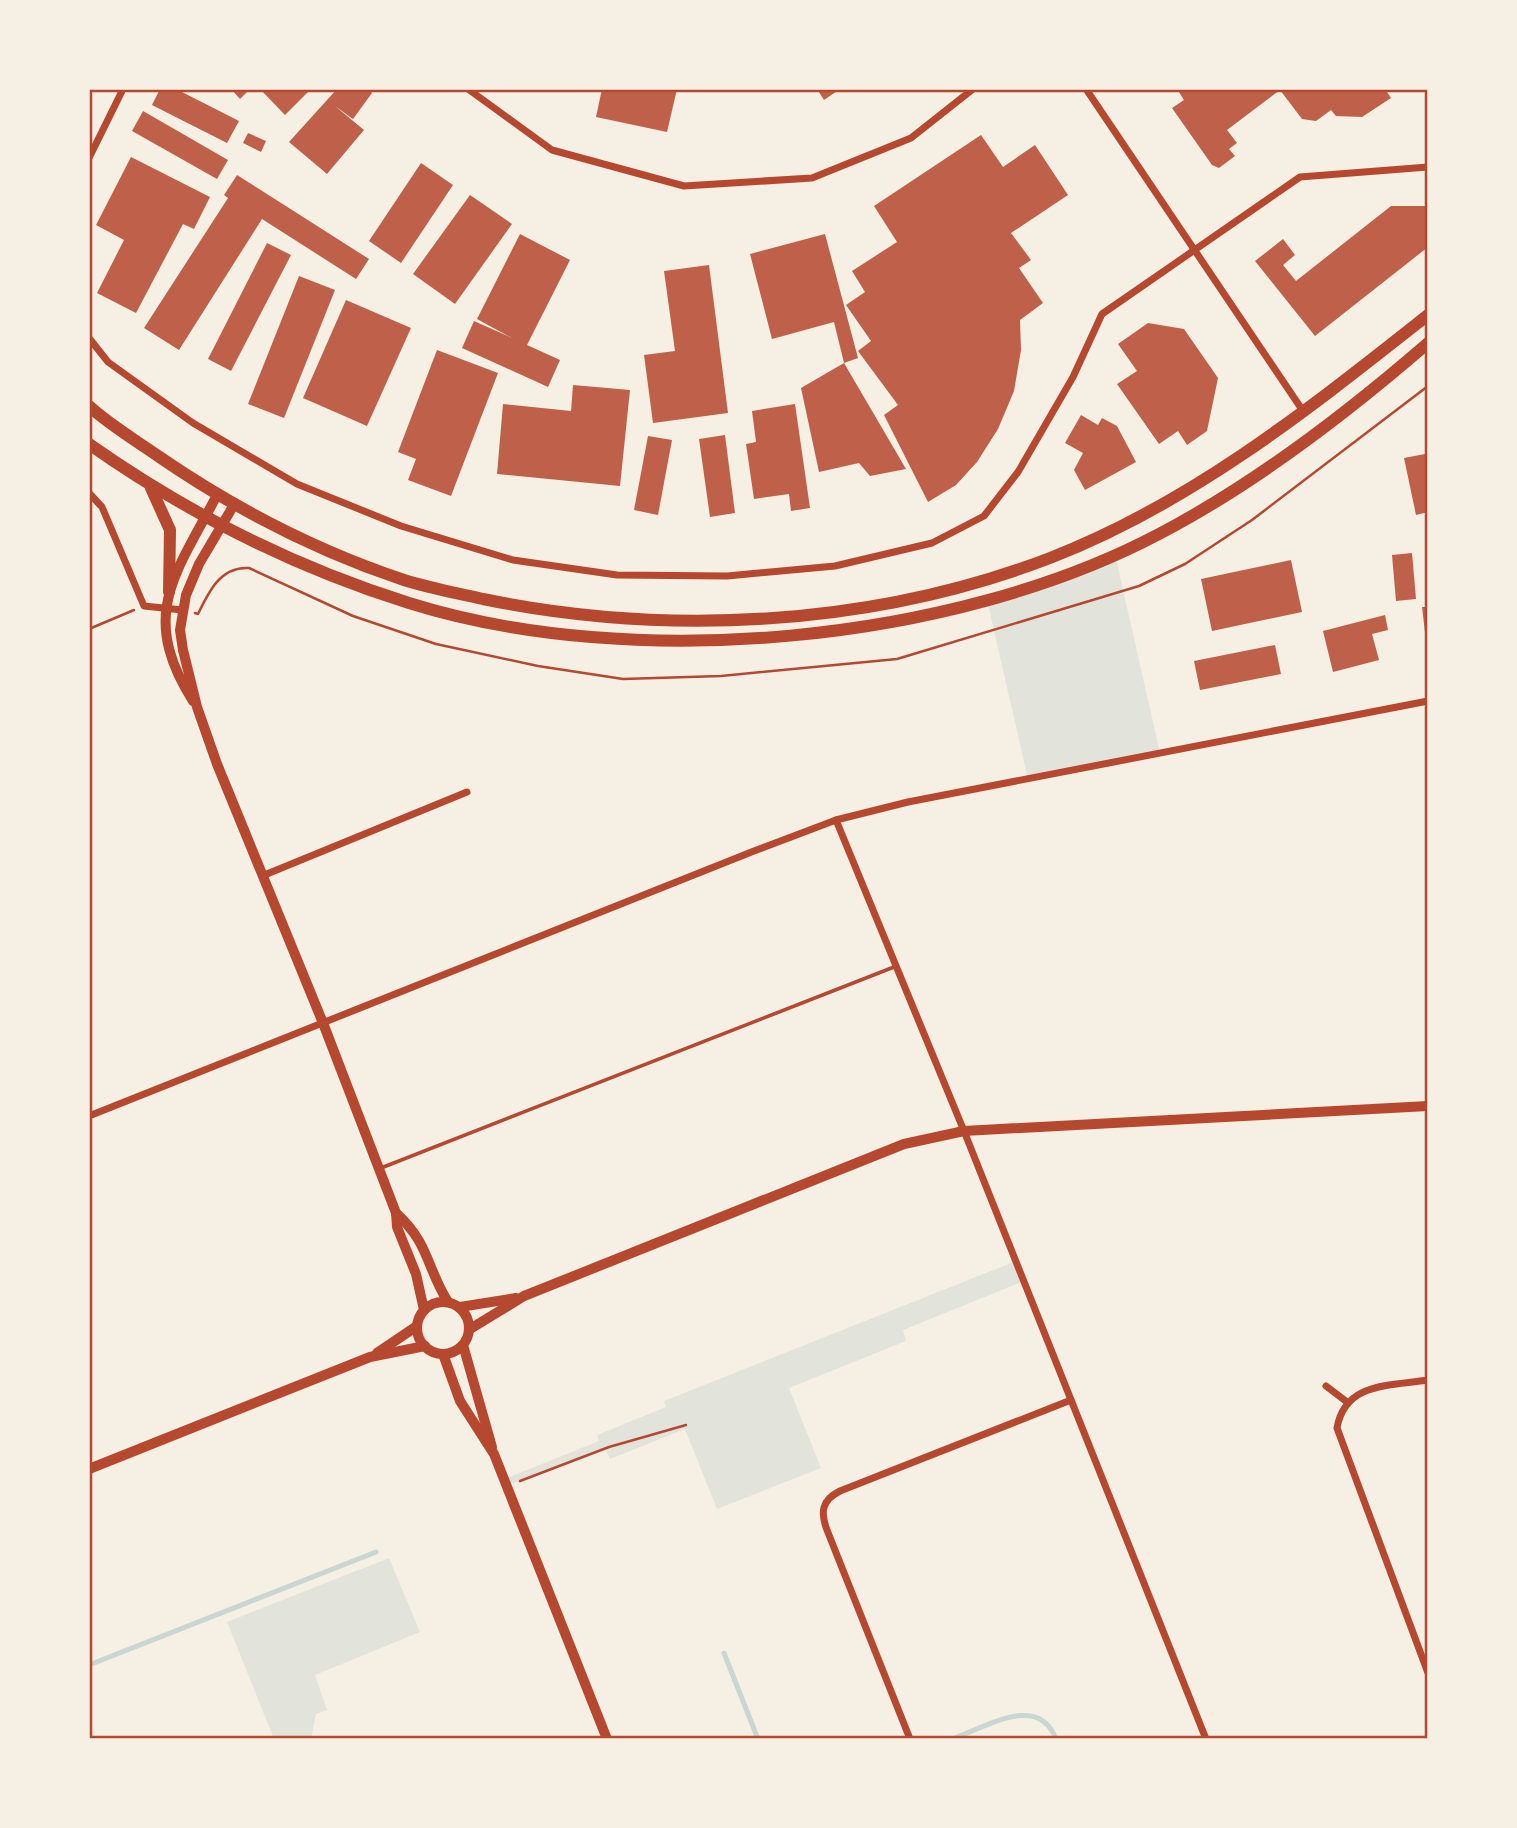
<svg xmlns="http://www.w3.org/2000/svg" width="1517" height="1828" font-family="Merriweather,serif">
  <style>
    .green { fill: #e2e4dc }
    .lines { fill: none; stroke-linecap: round; stroke-linejoin: round }
    .stream { stroke: #c9d6d2; stroke-width: 5 }
    .building { fill: #bf614a }
    .path { stroke: #b5482f; stroke-width: 2.5 }
    .service { stroke: #b5482f; stroke-width: 3.5 }
    .minor { stroke: #b5482f; stroke-width: 7 }
    .tertiary { stroke: #b5482f; stroke-width: 10 }
    .primary { stroke: #b5482f; stroke-width: 12 }
    .neatline { fill: none; stroke: #b5482f; stroke-width: 2.5 }
  </style>
  <rect width="100%" height="100%" fill="#f6efe4"/>
  <g class="green">
    <path d="M1115,554L1160,753L1028,779L987,600Z"/>
    <path d="M1016,1261L1024,1281L903,1330L906,1341L789,1388L821,1468L717,1509L685,1429L610,1459L605,1448L507,1486L504,1479L599,1441L597,1435L666,1407L664,1401Z"/>
    <path d="M389,1558L420,1632L315,1675L327,1710L316,1714L311,1739H274L227,1622Z"/>
  </g>
  <g class="lines">
    <g class="stream">
      <path d="M724,1653L758,1739"/>
      <path d="M89,1665L376,1552"/>
      <path d="M957,1737C990,1725 1039,1694 1056,1739"/>
    </g>
  </g>
  <g class="building">
    <path d="M160,89H176L239,121L227,143L152,105Z"/>
    <path d="M231,89H246L248,91L240,99Z"/>
    <path d="M260,89H311L285,115Z"/>
    <path d="M337,89H367L372,93L353,119L335,106L364,130L327,174L289,142Z"/>
    <path d="M602,89H677L667,132L596,117Z"/>
    <path d="M817,89H840L824,100Z"/>
    <path d="M1177,89H1385L1391,98L1362,117L1336,116L1331,110L1316,121L1302,119L1280,90L1227,130L1237,143L1229,149L1235,156L1219,168L1212,165L1172,108L1184,100Z"/>
    <path d="M143,111L228,160L217,179L132,131Z"/>
    <path d="M248,133L266,141L261,152L243,143Z"/>
    <path d="M981,135L1003,167L1035,145L1068,195L1011,233L1031,260L1019,268L1043,303L1020,320L1021,350L1014,391L998,429L977,462L956,485L928,502L884,415L898,405L858,351L871,341L846,305L865,292L852,271L897,242L874,206Z"/>
    <path d="M131,157L210,197L194,229L183,224L136,313L97,293L124,240L96,225Z"/>
    <path d="M421,163L453,185L401,263L369,241Z"/>
    <path d="M237,175L369,259L356,279L262,219L179,350L144,328L228,198L224,195Z"/>
    <path d="M470,195L512,224L455,304L413,274Z"/>
    <path d="M1391,206H1428V247L1315,336L1255,261L1283,239L1295,255L1283,265L1296,281Z"/>
    <path d="M520,234L570,260L527,345L560,360L548,387L462,348L474,321L512,338L477,319Z"/>
    <path d="M825,234L858,358L844,363L834,322L772,339L750,254Z"/>
    <path d="M267,243L291,255L231,371L208,359Z"/>
    <path d="M709,265L728,413L653,423L644,355L675,351L664,271Z"/>
    <path d="M299,276L335,290L284,418L248,404Z"/>
    <path d="M346,300L411,328L367,426L303,398Z"/>
    <path d="M1148,323L1184,329L1218,378L1207,431L1187,445L1178,431L1159,444L1117,384L1137,371L1118,344Z"/>
    <path d="M437,350L498,373L451,496L408,480L416,459L398,452Z"/>
    <path d="M844,363L906,469L870,476L859,463L819,472L801,388Z"/>
    <path d="M573,385L630,390L620,486L497,474L503,404L571,411Z"/>
    <path d="M795,404L810,508L791,511L789,494L754,499L746,444L756,442L752,411Z"/>
    <path d="M1081,415L1098,425L1102,418L1117,426L1136,462L1085,490L1074,470L1083,453L1065,443Z"/>
    <path d="M725,435L735,513L710,517L699,439Z"/>
    <path d="M648,436L672,440L658,515L634,510Z"/>
    <path d="M1425,454L1428,512L1416,515L1404,458Z"/>
    <path d="M1412,553L1416,599L1396,601L1392,555Z"/>
    <path d="M1291,560L1302,612L1212,631L1201,579Z"/>
    <path d="M1422,607H1428V641H1426Z"/>
    <path d="M1385,615L1388,630L1372,634L1379,660L1333,672L1323,631Z"/>
    <path d="M1275,645L1281,674L1200,690L1194,661Z"/>
  </g>
  <g class="lines">
    <g class="path">
      <path d="M195,613L198,614C209,591 221,566 249,568L353,616L436,644L538,666L623,679L721,676L897,659L1139,586L1185,564L1252,520L1428,386"/>
      <path d="M89,629L134,610"/>
      <path d="M520,1481L609,1447L686,1425"/>
    </g>
    <path class="service" d="M381,1168L894,967"/>
    <g class="minor">
      <path d="M468,89L552,150L684,186L812,178L911,138L973,89"/>
      <path d="M1086,89L1303,411"/>
      <path d="M89,158L123,89"/>
      <path d="M89,338L108,362L193,423L297,484L401,526L513,560L617,575L727,576L835,566L932,543L984,516L1018,472L1073,377L1102,314L1300,177L1428,167"/>
      <path d="M89,493L102,507L144,606L182,610"/>
      <path d="M836,820L964,1131L1206,1739"/>
      <path d="M262,876L467,792"/>
      <path d="M89,1116L754,851L836,820L908,802L1428,701"/>
      <path d="M1428,1380C1390,1386 1345,1382 1337,1428L1428,1673"/>
      <path d="M1326,1386L1347,1402"/>
      <path d="M910,1739L827,1530C820,1512 822,1500 840,1491L1071,1400"/>
    </g>
    <g class="tertiary">
      <path d="M235,503L199,564L186,595L180,630L183,650L197,707L217,764L323,1023L396,1213L397,1227L416,1274L424,1310"/>
      <path d="M193,701C138,614 176,574 217,495"/>
      <path d="M396,1213C430,1244 426,1267 448,1302"/>
      <circle cx="443" cy="1328" r="26"/>
      <path d="M460,1307L516,1298"/>
      <path d="M470,1329L524,1296L904,1144L964,1131L1428,1106"/>
      <path d="M463,1345L492,1447"/>
      <path d="M377,1353L417,1326"/>
      <path d="M443,1354L460,1401L494,1454L607,1739"/>
      <path d="M89,1469L370,1357L425,1346"/>
    </g>
    <g class="primary">
      <path d="M89,406C111,426 137,441 161,458C237,510 317,551 404,580C429,588 457,593 483,599C669,637 873,626 1050,558C1192,503 1310,408 1428,315"/>
      <path d="M89,444C187,513 294,567 409,603C632,673 953,643 1159,534C1255,484 1346,414 1428,343"/>
      <path d="M151,488L170,530L169,592"/>
    </g>
  </g>
  <rect width="1517" height="1828" fill="none" stroke="#f6efe4" stroke-width="182"/>
  <rect x="91" y="91" width="1335" height="1646" class="neatline"/>
</svg>
